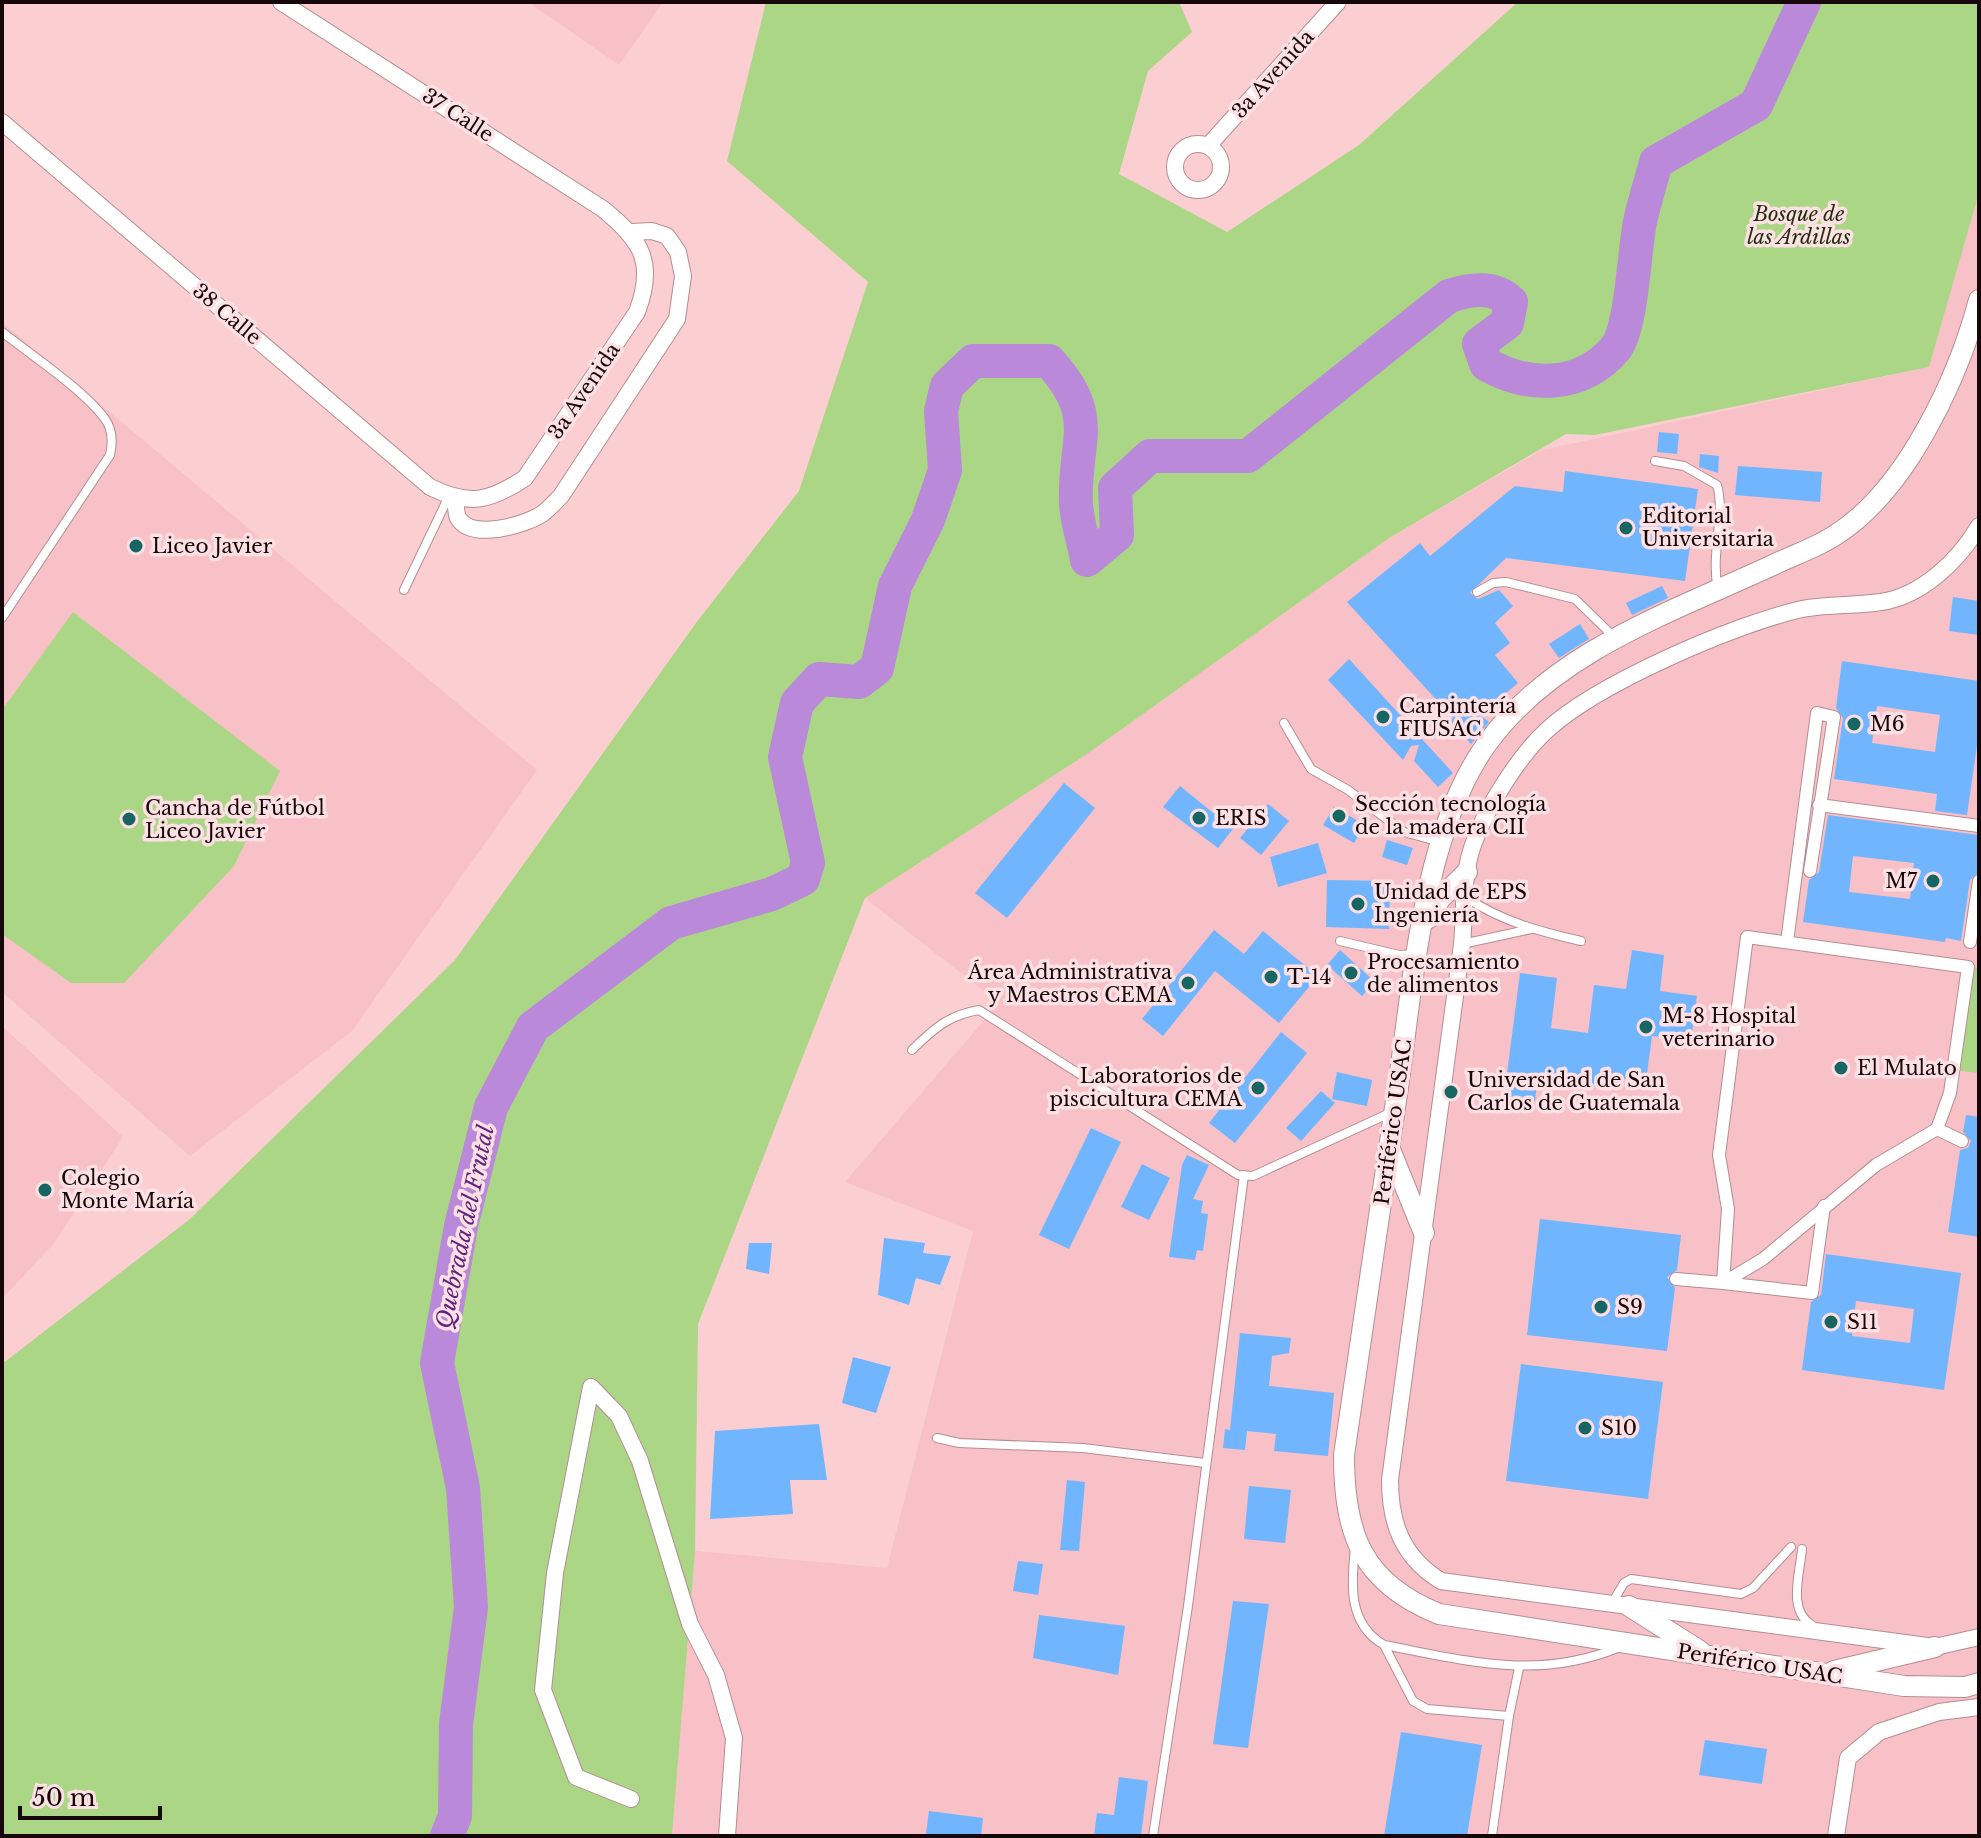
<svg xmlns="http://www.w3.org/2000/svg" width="1981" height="1838" font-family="'Libre Baskerville',serif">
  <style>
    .built { fill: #f7c1c7 }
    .green { fill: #abd685 }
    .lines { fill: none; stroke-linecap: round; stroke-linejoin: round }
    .river { stroke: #ba89da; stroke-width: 34 }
    .building { fill: #71b5ff; fill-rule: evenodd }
    .service-casing { stroke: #b68c91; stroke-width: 10 }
    .pedestrian-casing { stroke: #b68c91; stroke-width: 14 }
    .minor-casing { stroke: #b68c91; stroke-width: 18 }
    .tertiary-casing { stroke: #b68c91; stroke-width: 22 }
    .service { stroke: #fff; stroke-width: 8 }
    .pedestrian { stroke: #fff; stroke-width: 12 }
    .minor { stroke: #fff; stroke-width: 16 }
    .tertiary { stroke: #fff; stroke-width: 20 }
    .poi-dot { fill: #186663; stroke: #fce0e3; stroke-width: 3 }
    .labels { text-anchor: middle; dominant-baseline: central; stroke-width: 7; stroke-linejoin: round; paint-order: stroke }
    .street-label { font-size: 20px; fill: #16080a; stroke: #fce0e3 }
    .park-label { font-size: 20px; font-style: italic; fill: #1e300b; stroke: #fce0e3 }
    .poi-label { font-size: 20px; fill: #16080a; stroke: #fce0e3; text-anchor: start }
    .water-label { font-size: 22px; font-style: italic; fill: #602181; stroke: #fce0e3 }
  </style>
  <rect width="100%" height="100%" fill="#fbced2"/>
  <g class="built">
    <path d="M528,2H663L619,65Z"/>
    <path d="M1979,193V1836H672L695,1551L887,1568L973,1231L845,1182L999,1003L865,898L1087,754L1389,538L1542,450L1929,367Z"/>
    <path d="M2,322L537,770L352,1031L190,1156L2,992Z"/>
    <path d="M2,1026L123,1137L54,1243L2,1299Z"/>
  </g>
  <g class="green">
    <path d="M766,2H1179L1192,32L1148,71L1119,174L1227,232L1359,145L1518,2H1979V193L1929,367L1595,435L1566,434L1389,538L1087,754L865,898L698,1324L695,1551L672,1836H2V1364L190,1219L455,960L696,623L799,491L868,282L727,161Z"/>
    <path d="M73,612L280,771L234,866L124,983H71L2,934V710Z"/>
    <path d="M1968,967L1979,968V1073L1954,1070Z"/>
  </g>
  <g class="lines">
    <path class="river" d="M447,1836L455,1816L456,1724L471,1607L463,1488L437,1363L461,1226L491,1107L533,1027L671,923L772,894L803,879L808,863L785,757L797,703L819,679L859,682L877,668L895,586L928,520L945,470L941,411L947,386L973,361H1049C1101,418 1073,440 1076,504C1077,522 1084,542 1087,560L1117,535L1115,488L1150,456H1248L1449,296C1470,289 1494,285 1511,302L1507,323L1479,344L1486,364C1527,388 1581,389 1615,349C1632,329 1634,251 1640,222C1644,202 1651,182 1656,162L1756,105L1804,2"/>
  </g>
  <g class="building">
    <path d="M1659,432L1679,434L1677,454L1657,452Z"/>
    <path d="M1700,454L1719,456L1718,473L1699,467Z"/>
    <path d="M1738,466L1822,472L1820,502L1735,495Z"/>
    <path d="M1565,471L1698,489L1685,581L1506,558L1470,593L1478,599L1499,590L1513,606L1495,623L1510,643L1495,655L1518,683L1480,715L1489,722L1471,744L1450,721L1453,718L1347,602L1420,543L1430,556L1515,486L1563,492Z"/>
    <path d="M1662,586L1668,598L1632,615L1626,603Z"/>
    <path d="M1953,597L1979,601V635L1949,631Z"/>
    <path d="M1580,624L1589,639L1559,658L1549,644Z"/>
    <path d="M1349,659L1453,773L1438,787L1414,761L1419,745L1411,746L1403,760L1328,680Z"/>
    <path d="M1842,661L1979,681V732L1967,815L1935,811L1937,794L1834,779L1843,718L1836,708ZM1877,706L1940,715L1935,752L1872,743Z"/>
    <path d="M1064,783L1095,808L1007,918L975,893Z"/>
    <path d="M1180,786L1233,829L1218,848L1163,807Z"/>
    <path d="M1268,804L1289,821L1261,855L1240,838Z"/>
    <path d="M1334,807L1365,825L1354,843L1323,825Z"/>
    <path d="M1828,815L1979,835V872L1970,880L1961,941L1946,938L1945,942L1803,922L1809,880L1819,872ZM1853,856L1914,863L1910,899L1849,892Z"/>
    <path d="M1387,840L1413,848L1407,865L1382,857Z"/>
    <path d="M1318,843L1327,873L1278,887L1270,857Z"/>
    <path d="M1327,880L1390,881L1389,929L1326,927Z"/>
    <path d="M1214,930L1244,954L1263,931L1318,976L1279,1023L1215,971L1163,1036L1142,1019Z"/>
    <path d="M1340,950L1375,982L1362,996L1327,965Z"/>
    <path d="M1632,950L1664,955L1660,991L1697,996L1691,1040L1652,1036L1646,1081L1595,1075L1593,1090L1537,1083L1535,1101L1504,1097L1520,973L1557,978L1551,1028L1588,1033L1594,985L1626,989Z"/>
    <path d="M1281,1032L1307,1053L1235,1143L1209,1123Z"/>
    <path d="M1337,1072L1372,1080L1367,1106L1332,1099Z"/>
    <path d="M1321,1091L1335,1103L1301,1141L1286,1128Z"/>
    <path d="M1966,1115L1979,1117V1237L1948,1232L1960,1150L1968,1148L1971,1141L1963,1132Z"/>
    <path d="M1091,1128L1121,1142L1069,1249L1039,1235Z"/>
    <path d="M1187,1155L1209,1165L1193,1199L1203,1201L1201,1213L1208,1214L1203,1251L1197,1250L1195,1260L1169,1257L1182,1165Z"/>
    <path d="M1142,1164L1170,1178L1149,1220L1121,1207Z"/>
    <path d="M1540,1219L1681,1235L1677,1270L1667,1277L1675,1288L1667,1351L1527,1335Z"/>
    <path d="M884,1238L925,1243L923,1253L951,1256L940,1285L916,1278L909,1305L878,1295Z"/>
    <path d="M749,1243H772L769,1274L746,1269Z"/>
    <path d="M1826,1254L1961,1273L1944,1390L1802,1370L1811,1302L1821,1295ZM1856,1301L1914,1309L1910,1343L1852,1336Z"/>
    <path d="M1240,1333L1291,1338L1289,1353L1272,1356L1269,1386L1334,1393L1328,1456L1274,1451L1276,1434L1247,1431L1245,1450L1223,1448L1225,1429L1230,1430Z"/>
    <path d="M853,1357L891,1367L876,1413L842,1403Z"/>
    <path d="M1521,1364L1663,1382L1648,1499L1506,1481Z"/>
    <path d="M819,1424L827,1480H790L793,1514L710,1519L715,1431Z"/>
    <path d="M1067,1480L1085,1482L1079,1551L1060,1550Z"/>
    <path d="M1249,1486L1291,1490L1285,1543L1244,1539Z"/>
    <path d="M1018,1561L1043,1564L1038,1595L1013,1591Z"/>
    <path d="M1233,1601L1269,1604L1248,1748L1213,1744Z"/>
    <path d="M1039,1615L1125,1626L1118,1675L1033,1658Z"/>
    <path d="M1401,1732L1482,1745L1467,1836H1384Z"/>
    <path d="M1705,1740L1767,1749L1762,1784L1699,1775Z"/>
    <path d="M1119,1777L1148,1781L1141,1836H1094L1097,1813L1114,1815Z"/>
    <path d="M929,1811L983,1818L981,1836L926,1834Z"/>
  </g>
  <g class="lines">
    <defs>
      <g id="service">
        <path d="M2,332C31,355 84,390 105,419C113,430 113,442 110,455L2,618"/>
        <path d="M1655,461L1684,466L1717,485C1726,517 1710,552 1718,590"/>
        <path d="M404,590L449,496"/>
        <path d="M1477,592L1493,583L1506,582L1575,599L1614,637"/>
        <path d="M1284,723L1311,769L1348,790L1404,832L1440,842"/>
        <path d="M1467,898C1501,921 1541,932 1581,941"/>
        <path d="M1340,941L1399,955L1417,954"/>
        <path d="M1462,944L1531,929"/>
        <path d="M912,1050C933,1029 949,1015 979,1010L1238,1175L1253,1176L1392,1112"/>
        <path d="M937,1438L959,1443L1083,1448L1205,1463"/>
        <path d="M1355,1548C1351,1585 1348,1624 1384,1645C1469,1661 1537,1681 1620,1647"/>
        <path d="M1802,1549C1800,1573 1787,1611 1812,1625"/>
        <path d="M1612,1603L1624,1583L1631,1579L1741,1594L1753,1588L1791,1547"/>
        <path d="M1384,1645L1413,1701L1427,1709L1509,1716L1519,1668"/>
        <path d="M1153,1836L1188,1606L1244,1175"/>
        <path d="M1492,1836L1509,1716"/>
      </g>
      <g id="pedestrian">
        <path d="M1819,805L1979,826"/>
        <path d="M1787,942L1817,713L1834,717L1810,871"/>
        <path d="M1970,942L1979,881"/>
        <path d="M1937,1129L1962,1141"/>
        <path d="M1676,1279L1723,1283L1763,1259L1876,1165L1937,1129L1950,1093L1968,967L1747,937L1719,1155L1728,1209L1723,1283L1812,1293L1824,1206"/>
      </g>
      <g id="minor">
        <path d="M2,122L430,487C469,506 489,502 525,478L637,312C656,262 641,240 603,209L281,2"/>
        <circle cx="1198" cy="167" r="23"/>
        <path d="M1208,146L1338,2"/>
        <path d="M455,499C456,504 456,514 458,518C472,541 525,525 542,514C549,509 555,502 561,496L677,319L683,276L678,252L667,236L652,231L631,232"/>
        <path d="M1979,526C1959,560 1922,596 1881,602C1855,606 1828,604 1802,609C1735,624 1596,684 1546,731C1518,757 1484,811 1472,848C1462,877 1465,914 1462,944L1390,1480C1390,1523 1402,1557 1441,1581L1935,1647L1979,1637"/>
        <path d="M631,1799L576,1777L543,1690L555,1573L591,1387L619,1416L640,1461L690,1624L716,1675L734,1738L727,1836"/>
        <path d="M1836,1836L1848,1758L1879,1732L1939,1712L1979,1707"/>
      </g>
      <g id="tertiary">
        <path d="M1979,300C1958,378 1907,489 1837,534C1818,547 1794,555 1773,565C1674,611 1552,652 1486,745C1422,835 1413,986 1397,1094C1380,1215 1362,1335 1344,1455C1344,1534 1362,1583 1439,1614L1904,1686L1965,1687L1979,1683"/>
        <path d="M1429,918L1440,899L1467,872"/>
        <path d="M1389,1147L1424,1233"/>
        <path d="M1629,1606L1700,1651"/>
        <path d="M1834,1671L1935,1647"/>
      </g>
    </defs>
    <use href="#service" class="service-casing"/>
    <use href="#pedestrian" class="pedestrian-casing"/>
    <use href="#minor" class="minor-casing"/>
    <use href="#tertiary" class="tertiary-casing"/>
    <use href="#service" class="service"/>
    <use href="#pedestrian" class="pedestrian"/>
    <use href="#minor" class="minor"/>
    <use href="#tertiary" class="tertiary"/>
  </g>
  <g class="poi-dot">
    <circle cx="1626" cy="528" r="8"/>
    <circle cx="136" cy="546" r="8"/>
    <circle cx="1383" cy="717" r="8"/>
    <circle cx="1854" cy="724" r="8"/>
    <circle cx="1339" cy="816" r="8"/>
    <circle cx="1199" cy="818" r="8"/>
    <circle cx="129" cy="819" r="8"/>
    <circle cx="1933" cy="881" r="8"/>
    <circle cx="1358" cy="904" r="8"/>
    <circle cx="1351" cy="973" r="8"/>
    <circle cx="1271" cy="977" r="8"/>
    <circle cx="1188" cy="983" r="8"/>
    <circle cx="1646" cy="1027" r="8"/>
    <circle cx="1841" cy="1068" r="8"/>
    <circle cx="1258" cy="1088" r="8"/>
    <circle cx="1451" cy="1092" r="8"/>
    <circle cx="45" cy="1190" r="8"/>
    <circle cx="1601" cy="1307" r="8"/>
    <circle cx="1831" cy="1322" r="8"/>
    <circle cx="1585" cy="1428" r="8"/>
  </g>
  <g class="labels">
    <g class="street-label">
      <text transform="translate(1273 74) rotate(-48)">3a Avenida</text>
      <text transform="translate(458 115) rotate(33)">37 Calle</text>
      <text transform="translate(227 314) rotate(40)">38 Calle</text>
      <text transform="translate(584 391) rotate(-56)">3a Avenida</text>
      <text transform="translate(1393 1122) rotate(-82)">Periférico USAC</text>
      <text transform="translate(1760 1664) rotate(9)">Periférico USAC</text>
    </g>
    <g class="park-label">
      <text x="1799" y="214">Bosque de<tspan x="1799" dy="23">las Ardillas</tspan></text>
    </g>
    <g class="poi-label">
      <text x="1642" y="516">Editorial<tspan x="1642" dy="23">Universitaria</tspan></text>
      <text x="152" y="546">Liceo Javier</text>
      <text x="1399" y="706">Carpintería<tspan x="1399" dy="23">FIUSAC</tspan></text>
      <text x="1870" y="724">M6</text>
      <text x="1355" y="804">Sección tecnología<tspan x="1355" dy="23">de la madera CII</tspan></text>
      <text x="145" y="808">Cancha de Fútbol<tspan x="145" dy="23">Liceo Javier</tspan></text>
      <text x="1215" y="818">ERIS</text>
      <text x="1917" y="881" text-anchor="end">M7</text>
      <text x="1374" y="892">Unidad de EPS<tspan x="1374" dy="23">Ingeniería</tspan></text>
      <text x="1367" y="962">Procesamiento<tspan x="1367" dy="23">de alimentos</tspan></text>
      <text x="1172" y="972" text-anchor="end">Área Administrativa<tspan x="1172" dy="23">y Maestros CEMA</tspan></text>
      <text x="1287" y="977">T-14</text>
      <text x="1662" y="1016">M-8 Hospital<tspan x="1662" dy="23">veterinario</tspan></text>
      <text x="1857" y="1068">El Mulato</text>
      <text x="1242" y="1076" text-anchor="end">Laboratorios de<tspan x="1242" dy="23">piscicultura CEMA</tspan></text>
      <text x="1467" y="1080">Universidad de San<tspan x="1467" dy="23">Carlos de Guatemala</tspan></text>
      <text x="61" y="1178">Colegio<tspan x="61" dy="23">Monte María</tspan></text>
      <text x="1617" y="1307">S9</text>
      <text x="1847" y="1322">S11</text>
      <text x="1601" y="1428">S10</text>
    </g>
    <g class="water-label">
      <text transform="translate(465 1227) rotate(-78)">Quebrada del Frutal</text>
    </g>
  </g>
  <rect width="1981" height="1838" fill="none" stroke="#16080a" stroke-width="8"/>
  <path d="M20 1806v12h140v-12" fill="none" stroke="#16080a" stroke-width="4"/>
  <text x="32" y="1806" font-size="24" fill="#16080a" stroke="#fce0e3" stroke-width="6" paint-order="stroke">50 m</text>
</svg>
